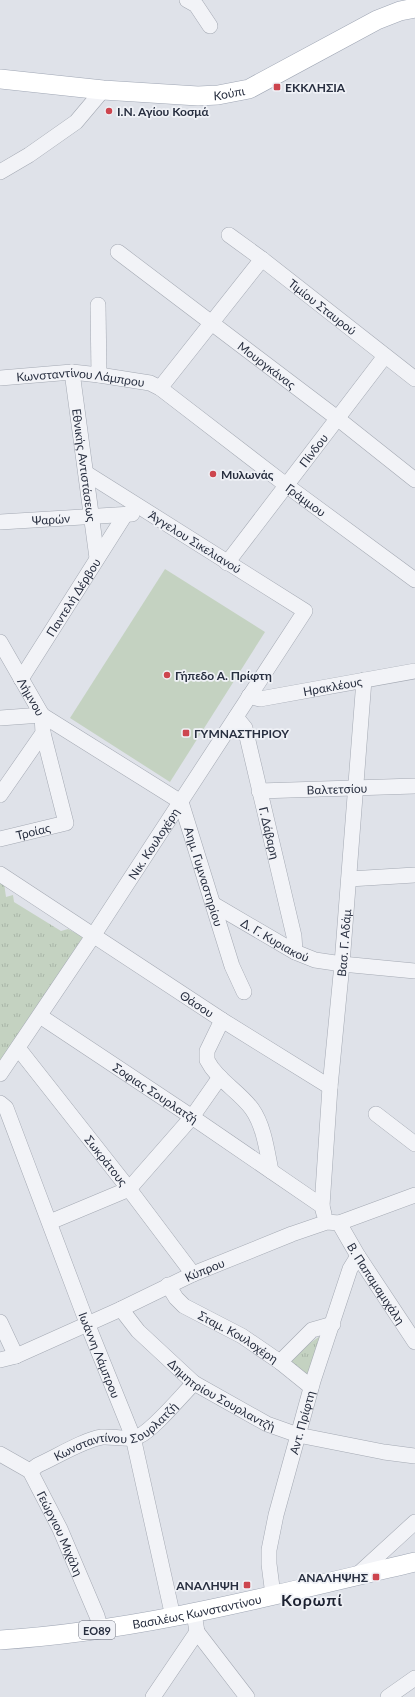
<svg xmlns="http://www.w3.org/2000/svg" width="415" height="1697" font-family="Lato,sans-serif">
  <style>
    .grass { fill: url(#grass-tufts) }
    .pitch { fill: #c4d2c1 }
    .lines { fill: none; stroke-linecap: round; stroke-linejoin: round }
    .minor-casing { stroke: #a4a9b3; stroke-width: 16 }
    .major-casing { stroke: #9fa6b4; stroke-width: 20 }
    .minor { stroke: #f2f3f7; stroke-width: 15 }
    .major { stroke: #fff; stroke-width: 19 }
    .poi-dot { fill: #cd454e; stroke: #eff1f6; stroke-width: 1.5 }
    .labels { text-anchor: middle; dominant-baseline: central; stroke-width: 3.5; stroke-linejoin: round; paint-order: stroke }
    .shield { fill: #eff1f6; stroke: #646977; stroke-width: 1 }
    .shield-label { font-size: 11px; font-weight: bold; fill: #282f40 }
    .poi-label { font-size: 12px; font-weight: bold; fill: #282f40; stroke: #eff1f6; text-anchor: start }
    .street-label { font-size: 12px; fill: #282f40; stroke: #eff1f6 }
    .district-label { font-size: 16px; font-weight: bold; letter-spacing: 1px; fill: #1b2030; stroke: #eff1f6 }
  </style>
  <defs>
    <pattern id="grass-tufts" width="24" height="20" patternUnits="userSpaceOnUse"><rect width="24" height="20" fill="#c4d2c1"/><path d="M3 7l-1-3M5 7V3M7 7l1-3M15 17l-1-3M17 17v-4M19 17l1-3" fill="none" stroke="#a8b5a7"/></pattern>
  </defs>
  <rect width="100%" height="100%" fill="#dfe2e9"/>
  <g class="grass">
    <path d="M0,881L4,883L6,897L13,895L14,902L61,931L68,929L83,937L0,1063Z"/>
    <path d="M330,1329L313,1381L286,1360Z"/>
  </g>
  <path class="pitch" d="M165,569L265,632L170,782L70,718Z"/>
  <g class="lines">
    <defs>
      <g id="minor">
        <path d="M187,0L196,5L210,26"/>
        <path d="M0,172L29,155L76,122L103,90"/>
        <path id="s1" d="M229,235L262,259L415,379"/>
        <path id="s2" d="M118,252L337,418L415,480"/>
        <path d="M98,305L99,375"/>
        <path id="s3" d="M72,372L97,558"/>
        <path id="s4" d="M0,378L72,372L99,375L150,383L160,388L286,485L415,580"/>
        <path d="M160,388L262,259"/>
        <path id="s5" d="M0,522L132,514"/>
        <path id="s6" d="M227,563L385,356"/>
        <path id="s7" d="M0,642L42,715L43,733L0,795"/>
        <path id="s8" d="M21,679L125,515"/>
        <path id="s9" d="M249,696L260,699L415,671"/>
        <path id="s10" d="M42,715L181,802L232,966L244,992"/>
        <path id="s11" d="M236,717L245,728L294,936L295,952"/>
        <path d="M0,718L42,715"/>
        <path id="s12" d="M259,791L415,786"/>
        <path id="s13" d="M0,839L66,823L43,733"/>
        <path id="s14" d="M0,874L222,1020L207,1051V1060C217,1080 239,1091 252,1109C264,1126 267,1151 271,1171"/>
        <path d="M349,879L415,875"/>
        <path id="s15" d="M213,904L295,952L315,960L342,964L415,971"/>
        <path id="s16" d="M40,1016L192,1117L322,1206L324,1214"/>
        <path d="M222,1020L330,1087"/>
        <path id="s17" d="M18,1048L129,1189L193,1274"/>
        <path id="s18" d="M0,1074L93,936L305,611L86,473"/>
        <path id="s19" d="M0,1103L6,1108L87,1323L133,1437L173,1617"/>
        <path d="M376,1114L415,1144"/>
        <path id="s20" d="M322,1206L330,1087L342,964L364,680"/>
        <path d="M50,1222L129,1189L192,1117L220,1077"/>
        <path id="s21" d="M339,1223L358,1256L415,1342"/>
        <path id="s22" d="M168,1285L176,1298L184,1306L242,1336L280,1362L311,1387"/>
        <path id="s23" d="M121,1309L138,1331L194,1383L267,1424L298,1435L384,1452L415,1456"/>
        <path d="M0,1322L16,1356"/>
        <path id="s24" d="M0,1360L16,1356L121,1309L193,1274L292,1234L327,1222L339,1223L415,1195"/>
        <path d="M280,1362L312,1330L333,1324"/>
        <path id="s25" d="M0,1454L30,1471L60,1529L97,1616L101,1630"/>
        <path id="s26" d="M30,1471L38,1465C56,1457 83,1440 102,1437C114,1436 128,1441 139,1436C153,1430 182,1395 194,1383"/>
        <path d="M356,1576L415,1522"/>
        <path id="s27" d="M273,1595L269,1564V1550L276,1515L313,1381L350,1269L358,1256"/>
        <path d="M197,1632L247,1697"/>
        <path d="M153,1697L197,1632L194,1613"/>
        <path d="M388,1697L415,1678"/>
      </g>
      <g id="major">
        <path id="s28" d="M0,79L103,90L198,96L218,95L249,89L377,20L400,11L415,8"/>
        <path id="s29" d="M0,1640C141,1631 278,1594 415,1562"/>
      </g>
    </defs>
    <use href="#minor" class="minor-casing"/>
    <use href="#major" class="major-casing"/>
    <use href="#minor" class="minor"/>
    <use href="#major" class="major"/>
  </g>
  <g class="poi-dot">
    <rect x="273" y="83" width="8" height="8" rx="2"/>
    <circle cx="109" cy="111" r="4"/>
    <circle cx="213" cy="474" r="4"/>
    <circle cx="167" cy="675" r="4"/>
    <rect x="182" y="729" width="8" height="8" rx="2"/>
    <rect x="372" y="1573" width="8" height="8" rx="2"/>
    <rect x="243" y="1581" width="8" height="8" rx="2"/>
  </g>
  <g class="labels">
    <rect class="shield" x="79" y="1621" width="36" height="18" rx="3"/>
    <g class="shield-label">
      <text x="97" y="1630">ΕΟ89</text>
    </g>
    <g class="poi-label">
      <text x="285" y="87">ΕΚΚΛΗΣΙΑ</text>
      <text x="117" y="111">Ι.Ν. Αγίου Κοσμά</text>
      <text x="221" y="474">Μυλωνάς</text>
      <text x="175" y="675">Γήπεδο Α. Πρίφτη</text>
      <text x="194" y="733">ΓΥΜΝΑΣΤΗΡΙΟΥ</text>
      <text x="368" y="1577" text-anchor="end">ΑΝΑΛΗΨΗΣ</text>
      <text x="239" y="1585" text-anchor="end">ΑΝΑΛΗΨΗ</text>
    </g>
    <g class="street-label">
      <text stroke="none"><textPath href="#s28" startOffset="230">Κούπι</textPath></text>
      <text stroke="none"><textPath href="#s1" startOffset="118">Τιμίου Σταυρού</textPath></text>
      <text stroke="none"><textPath href="#s2" startOffset="187">Μουργκάνας</textPath></text>
      <text stroke="none"><textPath href="#s4" startOffset="81">Κωνσταντίνου Λάμπρου</textPath></text>
      <text stroke="none"><textPath href="#s6" startOffset="142">Πίνδου</textPath></text>
      <text stroke="none"><textPath href="#s3" startOffset="94">Εθνικής Αντιστάσεως</textPath></text>
      <text stroke="none"><textPath href="#s4" startOffset="346">Γράμμου</textPath></text>
      <text stroke="none"><textPath href="#s5" startOffset="51">Ψαρών</textPath></text>
      <text transform="translate(195 542) rotate(32)">Άγγελου Σικελιανού</text>
      <text stroke="none"><textPath href="#s8" startOffset="97">Παντελή Δέρβου</textPath></text>
      <text stroke="none"><textPath href="#s9" startOffset="85">Ηρακλέους</textPath></text>
      <text stroke="none"><textPath href="#s7" startOffset="63">Λήμνου</textPath></text>
      <text stroke="none"><textPath href="#s12" startOffset="78">Βαλτετσίου</textPath></text>
      <text stroke="none"><textPath href="#s13" startOffset="34">Τροίας</textPath></text>
      <text stroke="none"><textPath href="#s11" startOffset="122">Γ. Δάβαρη</textPath></text>
      <text stroke="none"><textPath href="#s18" startOffset="277">Νικ. Κουλοχέρη</textPath></text>
      <text stroke="none"><textPath href="#s10" startOffset="242">Αημ. Γυμναστηρίου</textPath></text>
      <text stroke="none"><textPath href="#s15" startOffset="72">Δ. Γ. Κυριακού</textPath></text>
      <text stroke="none"><textPath href="#s20" startOffset="264">Βασ. Γ. Αδάμ</textPath></text>
      <text stroke="none"><textPath href="#s14" startOffset="236">Θάσου</textPath></text>
      <text stroke="none"><textPath href="#s16" startOffset="139">Σοφιας Σουρλατζή</textPath></text>
      <text stroke="none"><textPath href="#s17" startOffset="143">Σωκράτους</textPath></text>
      <text stroke="none"><textPath href="#s24" startOffset="224">Κύπρου</textPath></text>
      <text stroke="none"><textPath href="#s21" startOffset="71">Β. Παπαμαμιχάλη</textPath></text>
      <text stroke="none"><textPath href="#s22" startOffset="89">Σταμ. Κουλοχέρη</textPath></text>
      <text stroke="none"><textPath href="#s19" startOffset="272">Ιωάννη Λάμπρου</textPath></text>
      <text stroke="none"><textPath href="#s23" startOffset="134">Δημητρίου Σουρλαντζή</textPath></text>
      <text stroke="none"><textPath href="#s27" startOffset="177">Αντ. Πρίφτη</textPath></text>
      <text stroke="none"><textPath href="#s26" startOffset="97">Κωνσταντίνου Σουρλατζή</textPath></text>
      <text stroke="none"><textPath href="#s25" startOffset="104">Γεώργιου Μιχάλη</textPath></text>
      <text stroke="none"><textPath href="#s29" startOffset="199">Βασιλέως Κωνσταντίνου</textPath></text>
    </g>
    <g class="district-label">
      <text x="312" y="1599">Κορωπί</text>
    </g>
  </g>
</svg>
